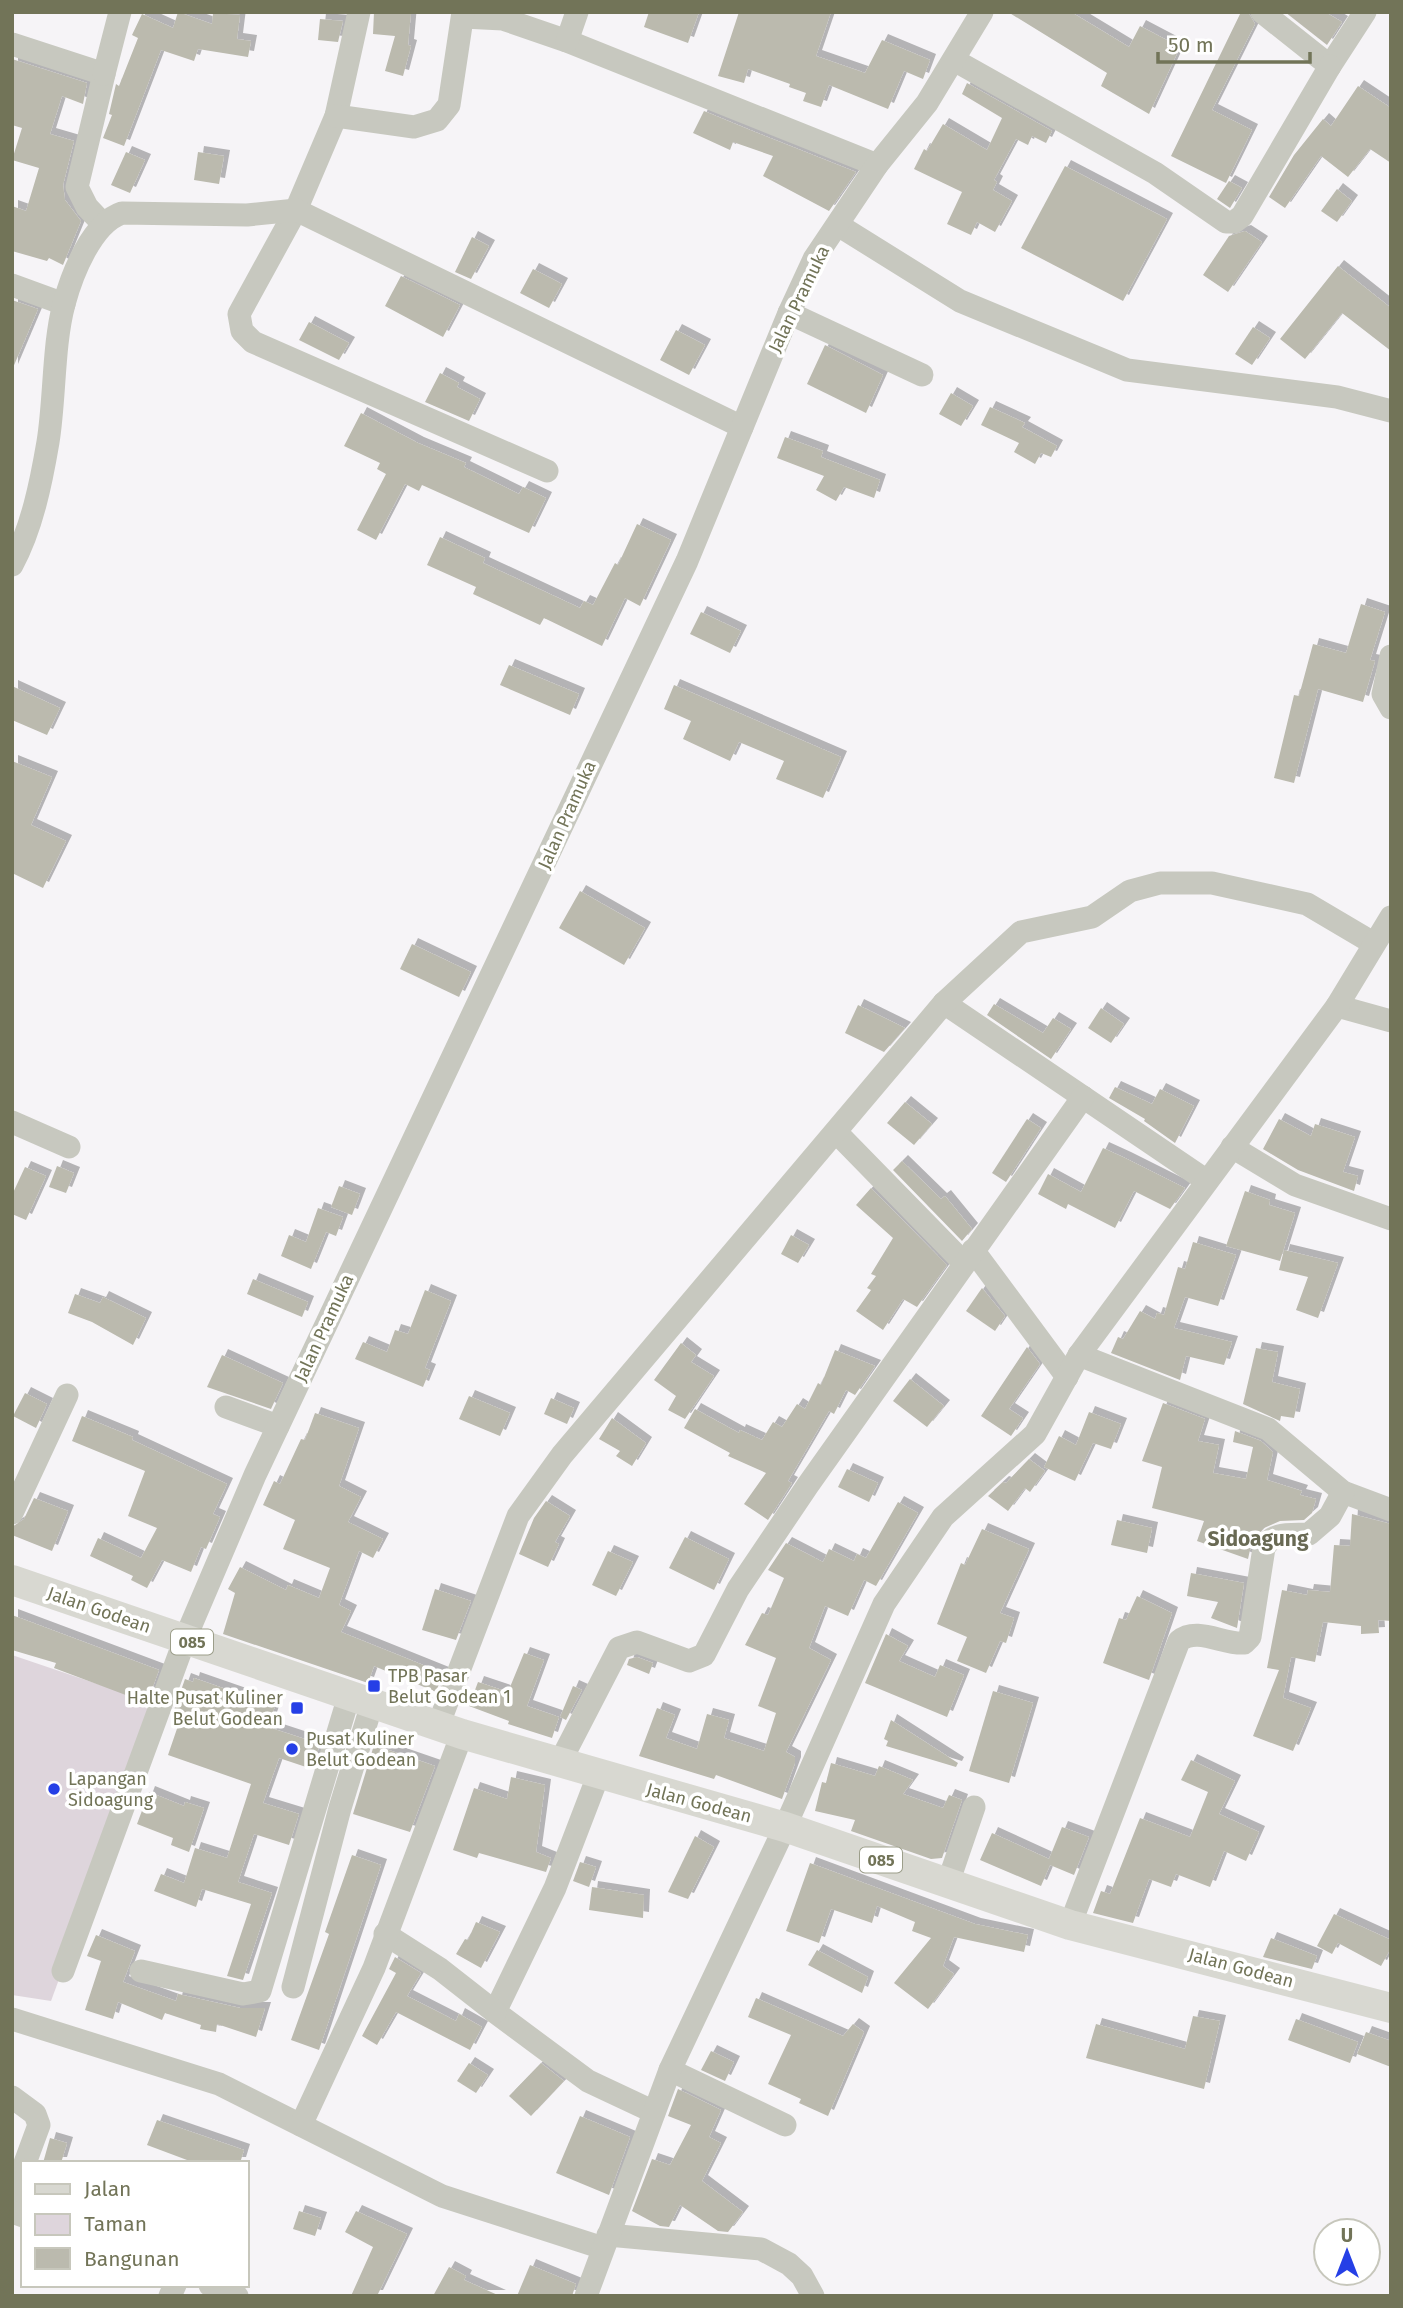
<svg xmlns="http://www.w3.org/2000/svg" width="1403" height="2308" font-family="'Fira Sans',sans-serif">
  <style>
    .green { fill: #ded5dc }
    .building { fill: #bbbaae; filter: url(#shadow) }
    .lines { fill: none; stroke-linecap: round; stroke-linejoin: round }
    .minor { stroke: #c7c8bf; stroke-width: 23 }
    .major { stroke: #d8d8d1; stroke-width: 30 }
    .poi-dot { fill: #253fe6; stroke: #fff; stroke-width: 2.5 }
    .labels { text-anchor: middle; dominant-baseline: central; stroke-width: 7; stroke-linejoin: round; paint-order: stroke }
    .shield { fill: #fff; stroke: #9c9e8a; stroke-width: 2 }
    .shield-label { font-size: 16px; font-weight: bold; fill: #727458 }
    .street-label { font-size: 18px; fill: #727458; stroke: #fff }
    .poi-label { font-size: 18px; fill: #727458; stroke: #fff; text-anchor: start }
    .quarter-label { font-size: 21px; font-weight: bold; fill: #696a54; stroke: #fff }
  </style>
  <defs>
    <filter id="shadow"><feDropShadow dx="6" dy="-6" stdDeviation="0" flood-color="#0004"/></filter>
  </defs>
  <rect width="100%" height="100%" fill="#f6f4f7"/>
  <path class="green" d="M12,1655L130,1695L156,1716L51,2001L12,1995Z"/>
  <g class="building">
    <path d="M178,12L212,24L213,13L240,15L237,39L251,41L248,57L198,49L194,61L161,50L124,146L103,138L112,115L109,114L116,84L119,86L138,38L132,35L142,14L173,28Z"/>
    <path d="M374,12H411L408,45L411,46L403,76L385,71L395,36L373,34Z"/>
    <path d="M649,12H699L688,43L644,27Z"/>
    <path d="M739,12H831L816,56L865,73L882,40L930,60L923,79L904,71L888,109L829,85L821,107L803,101L806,93L789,87L790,84L748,69L744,83L718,76Z"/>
    <path d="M1008,12H1071L1129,47L1140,26L1180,47L1149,114L1101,86L1107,73Z"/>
    <path d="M1241,12H1248L1255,24L1212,110L1252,130L1226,183L1171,156Z"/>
    <path d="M1285,12H1325L1342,22L1327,45Z"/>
    <path d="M320,19L343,21L338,42L318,40Z"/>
    <path d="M12,59L87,83L83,104L62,96L50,134L74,141L63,185L65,200L81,221L63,265L49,258L47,261L12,251V206L26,211L39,168L12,160L22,128L12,125Z"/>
    <path d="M967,83L1052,131L1046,143L1032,136L1028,145L1016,139L994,180L997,182L993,190L1012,201L995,232L977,222L971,235L947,224L962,192L914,169L924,149L927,151L943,124L987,150L1002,118L962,94Z"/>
    <path d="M1358,86L1391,108V163L1370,149L1348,177L1321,156L1285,208L1269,197L1294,155L1323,119L1331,126Z"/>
    <path d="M704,111L755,132L856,172L829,211L763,176L773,156L733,142L730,150L693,133Z"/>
    <path d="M126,152L145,160L130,193L111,185Z"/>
    <path d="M198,152L224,156L219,184L194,180Z"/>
    <path d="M1065,166L1167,219L1123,301L1021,248Z"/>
    <path d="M1229,181L1242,188L1230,208L1217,199Z"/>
    <path d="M1337,189L1352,201L1337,222L1321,211Z"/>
    <path d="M1245,231L1262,242L1228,292L1203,275L1229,236Z"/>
    <path d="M472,237L489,246L471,279L455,272Z"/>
    <path d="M1338,266L1391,308V351L1342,313L1305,359L1280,339Z"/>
    <path d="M533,269L562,284L549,308L520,293Z"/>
    <path d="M401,276L460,305L443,337L385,306Z"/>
    <path d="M12,300L38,309L12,370Z"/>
    <path d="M309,322L349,343L339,360L299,340Z"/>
    <path d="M1253,327L1270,338L1252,365L1235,354Z"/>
    <path d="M676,330L705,345L689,375L660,360Z"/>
    <path d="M825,345L883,375L866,413L807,384Z"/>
    <path d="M440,373L459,383L457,387L480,399L469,421L425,402Z"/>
    <path d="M951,393L973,406L961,426L939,414Z"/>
    <path d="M990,407L1025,423L1022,427L1057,446L1051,457L1041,453L1035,464L1014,452L1019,443L981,425Z"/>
    <path d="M361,413L418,443L466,463L464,467L519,494L523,487L546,498L529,533L422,485L419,491L405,484L376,540L357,530L386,474L377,469L380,463L344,446Z"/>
    <path d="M785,437L823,451L821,457L880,480L874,498L844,487L836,501L816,490L824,476L777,458Z"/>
    <path d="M637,524L671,540L640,606L625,598L602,646L544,618L540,625L473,594L476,587L427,565L440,537L485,558L483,563L580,608L584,601L593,605L615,563L618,565Z"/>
    <path d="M1361,604L1385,612L1370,660L1375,661L1363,702L1318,689L1294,783L1274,778L1294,695L1299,696L1313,644L1346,653Z"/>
    <path d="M701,612L741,631L730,653L690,634Z"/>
    <path d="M509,665L579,694L570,715L500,685Z"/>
    <path d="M674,685L841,757L823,798L776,779L784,761L739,742L730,761L683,739L691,721L664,709Z"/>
    <path d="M12,686L60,708L47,735L12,720Z"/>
    <path d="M12,761L52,777L31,825L66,841L43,888L12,873Z"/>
    <path d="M580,891L645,928L624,965L559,928Z"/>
    <path d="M412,944L471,972L459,997L400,969Z"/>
    <path d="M994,1004L1043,1033L1053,1018L1071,1029L1051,1059L987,1015Z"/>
    <path d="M858,1005L905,1028L884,1052L845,1033Z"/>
    <path d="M1101,1008L1124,1024L1111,1043L1088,1028Z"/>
    <path d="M1115,1087L1152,1104L1160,1089L1194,1106L1175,1143L1144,1121L1145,1119L1109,1098Z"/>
    <path d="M905,1102L932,1124L914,1145L887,1123Z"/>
    <path d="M1027,1119L1041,1128L1006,1182L992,1173Z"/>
    <path d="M1279,1119L1311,1136L1315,1124L1355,1137L1343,1172L1358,1176L1354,1191L1298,1170L1263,1149Z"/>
    <path d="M1103,1148L1125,1158L1185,1188L1170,1209L1134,1191L1115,1228L1068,1204L1066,1209L1038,1194L1048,1174L1081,1192Z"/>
    <path d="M902,1161L941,1199L945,1196L972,1229L962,1241L893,1170Z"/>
    <path d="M57,1166L74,1173L66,1193L49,1187Z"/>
    <path d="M25,1167L46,1176L26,1220L12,1214V1195Z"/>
    <path d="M339,1186L360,1194L352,1215L331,1207Z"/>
    <path d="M871,1188L947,1265L917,1307L903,1299L883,1330L856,1311L871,1290L867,1288L876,1276L871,1274L893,1238L856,1205Z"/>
    <path d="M1245,1191L1270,1200L1269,1205L1295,1213L1280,1261L1226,1246Z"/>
    <path d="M318,1208L343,1217L336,1236L326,1232L311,1269L281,1256L289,1235L306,1242Z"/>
    <path d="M791,1235L809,1245L798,1263L781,1254Z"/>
    <path d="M1193,1242L1236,1255L1218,1306L1185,1297L1174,1328L1232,1342L1224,1365L1186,1356L1180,1380L1111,1353L1118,1337L1123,1339L1140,1311L1155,1319L1157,1313L1164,1315L1178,1267L1185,1269Z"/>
    <path d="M1284,1250L1338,1263L1318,1318L1296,1310L1308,1277L1279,1270Z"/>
    <path d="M253,1279L308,1302L302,1317L247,1294Z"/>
    <path d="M982,1288L1005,1316L995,1331L966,1311Z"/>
    <path d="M425,1290L451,1301L425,1368L430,1370L423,1387L355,1359L363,1342L387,1352L395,1330L408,1334Z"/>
    <path d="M75,1294L100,1303L103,1297L146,1318L133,1345L92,1322L68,1313Z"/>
    <path d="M681,1343L696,1355L691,1362L714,1376L685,1419L668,1410L676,1396L654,1380Z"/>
    <path d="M1027,1347L1040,1364L1009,1409L1023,1418L1011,1436L981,1416Z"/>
    <path d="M1256,1348L1278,1352L1272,1382L1300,1389L1294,1418L1281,1416L1280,1421L1243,1404Z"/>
    <path d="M835,1350L875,1366L855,1395L846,1390L834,1414L829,1411L788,1481L792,1483L768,1520L744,1504L766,1473L728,1456L730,1453L684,1428L695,1409L739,1433L740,1430L762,1440L773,1422L782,1427L797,1404L805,1409L818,1383L821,1385Z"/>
    <path d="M222,1355L283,1383L271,1409L207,1387Z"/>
    <path d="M910,1379L944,1406L927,1427L893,1401Z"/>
    <path d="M25,1393L47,1404L36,1428L13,1416Z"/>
    <path d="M469,1396L510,1413L500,1436L459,1419Z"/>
    <path d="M551,1398L574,1408L567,1424L544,1414Z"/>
    <path d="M1163,1403L1205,1419L1198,1441L1219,1445L1213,1473L1246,1479L1253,1447L1233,1442L1235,1431L1261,1441L1273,1452L1267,1480L1302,1491L1300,1495L1316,1499L1312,1513L1304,1520L1280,1521L1264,1528L1252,1541L1248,1559L1197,1541L1204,1521L1152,1508L1162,1467L1142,1461Z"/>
    <path d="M1089,1412L1121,1424L1111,1449L1093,1443L1075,1481L1044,1467L1059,1436L1076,1445Z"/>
    <path d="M315,1413L359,1428L339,1486L361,1497L348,1522L383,1539L373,1558L359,1551L339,1605L351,1611L341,1632L443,1673L436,1692L374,1666L368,1683L223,1634L235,1593L228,1589L240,1567L286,1590L288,1585L319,1598L330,1568L283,1549L295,1520L263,1505L274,1481L280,1484L301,1439L305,1440Z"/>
    <path d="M82,1416L133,1437L132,1440L227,1484L213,1514L220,1517L206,1549L201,1547L191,1572L162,1560L147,1588L131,1580L133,1576L90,1556L98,1538L141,1558L157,1528L128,1516L145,1471L72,1441Z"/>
    <path d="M612,1418L646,1443L632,1466L616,1456L620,1451L599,1439Z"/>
    <path d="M1029,1459L1045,1471L1030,1492L1025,1488L1008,1511L988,1496L1003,1482L1006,1483Z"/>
    <path d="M847,1469L878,1483L869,1502L838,1487Z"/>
    <path d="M34,1498L68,1511L52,1551L12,1535V1527L24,1519Z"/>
    <path d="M546,1501L570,1516L555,1542L559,1544L548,1567L519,1554L534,1518Z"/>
    <path d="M898,1502L918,1513L876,1586L864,1580L848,1616L825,1606L809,1648L831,1660L786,1752L795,1757V1763L782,1799L716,1775L714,1779L639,1756L657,1708L675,1715L666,1738L697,1749L707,1714L729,1720L724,1738L764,1751L776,1713L758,1706L776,1658L745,1645L762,1613L768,1615L784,1578L768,1570L786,1543L823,1562L829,1549L854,1561L857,1554L866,1558Z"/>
    <path d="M1352,1514L1391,1524V1621L1378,1620L1379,1633L1361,1634V1626L1323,1622L1315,1662L1291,1657L1283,1698L1311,1708L1293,1751L1253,1736L1279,1670L1267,1668L1282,1590L1307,1595L1308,1590L1330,1592L1334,1545L1350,1546Z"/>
    <path d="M1117,1520L1152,1528L1147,1553L1111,1545Z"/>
    <path d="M982,1529L1029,1549L1000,1613L1014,1618L1006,1643L1000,1641L986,1673L957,1661L967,1637L937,1624L961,1563L965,1565Z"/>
    <path d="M685,1537L729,1559L714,1590L669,1568Z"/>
    <path d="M608,1551L633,1562L616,1596L592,1585Z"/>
    <path d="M1191,1573L1244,1583L1237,1628L1211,1618L1218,1602L1187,1596Z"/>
    <path d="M435,1589L471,1601L456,1640L422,1630Z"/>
    <path d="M1137,1596L1172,1613L1149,1680L1103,1663L1119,1618L1126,1620Z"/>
    <path d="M12,1615L159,1670L147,1703L54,1668L56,1663L12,1650Z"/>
    <path d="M886,1634L908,1646L899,1661L935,1677L940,1665L964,1675L947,1717L865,1683Z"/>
    <path d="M524,1653L544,1660L527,1706L559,1717L552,1738L508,1724L509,1721L469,1706L478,1682L508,1692Z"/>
    <path d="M637,1657L653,1663L649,1674L627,1665L629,1659Z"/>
    <path d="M194,1678L275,1706L268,1727L320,1744L312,1769L279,1758L263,1803L299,1814L289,1845L254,1834L238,1882L272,1893L243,1980L227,1976L251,1904L202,1889L196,1907L154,1891L161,1874L184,1883L195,1848L227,1858L251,1784L168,1755L181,1717L173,1713L185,1679L193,1682Z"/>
    <path d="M573,1686L582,1690L566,1720L560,1717Z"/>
    <path d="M993,1691L1033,1703L1009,1783L969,1771Z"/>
    <path d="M891,1720L958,1763L956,1767L886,1746L888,1741L884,1739Z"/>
    <path d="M374,1745L435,1766L410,1832L353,1814Z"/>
    <path d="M1191,1760L1235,1781L1219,1814L1259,1832L1246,1861L1224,1851L1210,1887L1176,1874L1171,1887L1149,1879L1133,1923L1093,1913L1101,1891L1110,1894L1140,1818L1190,1837L1208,1792L1181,1780Z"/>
    <path d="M831,1763L875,1776L879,1766L913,1780L903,1794L943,1808L949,1795L962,1800L942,1858L931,1859L851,1831L855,1820L815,1811L822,1782L826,1783Z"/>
    <path d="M511,1777L545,1785L536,1852L551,1858L546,1872L479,1853L477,1858L453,1850L474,1788L507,1799Z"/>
    <path d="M149,1792L184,1806L185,1802L204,1808L189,1852L171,1845L173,1838L137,1824Z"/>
    <path d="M1062,1827L1089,1837L1074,1875L1050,1865L1041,1886L980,1860L992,1833L1049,1859Z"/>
    <path d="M695,1836L714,1847L688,1899L668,1892Z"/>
    <path d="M352,1855L381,1865L319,2050L291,2040L329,1934L325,1932Z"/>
    <path d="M580,1862L596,1867L589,1887L573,1881Z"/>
    <path d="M810,1863L975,1924L1028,1935L1024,1952L954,1937L943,1966L954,1974L928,2009L894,1983L931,1938L912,1931L915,1922L877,1906L872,1923L831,1909L819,1943L786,1931Z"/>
    <path d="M592,1887L644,1895L643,1918L589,1910Z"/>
    <path d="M1334,1914L1391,1940V1948L1381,1966L1338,1943L1332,1954L1317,1946Z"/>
    <path d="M476,1922L500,1932L481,1968L456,1954L465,1939L468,1940Z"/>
    <path d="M96,1935L135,1951L123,1982L176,2001L178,1994L240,2008H265L256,2037L217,2024L216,2032L200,2029L201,2025L165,2013L162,2020L118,2002L113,2019L85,2010L101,1961L87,1956Z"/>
    <path d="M1271,1938L1317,1956L1312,1969L1263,1957Z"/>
    <path d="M817,1950L868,1977L862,1993L808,1965Z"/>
    <path d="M395,1957L421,1973L407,1996L456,2021L459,2014L482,2027L470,2050L396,2012L377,2045L362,2036L396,1973L389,1969Z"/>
    <path d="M756,1998L843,2036L853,2024L864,2032L828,2116L799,2103L801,2099L768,2084L791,2035L748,2017Z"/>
    <path d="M1193,2016L1220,2021L1204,2089L1086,2058L1096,2024L1185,2049Z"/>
    <path d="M1296,2019L1358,2042L1350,2063L1288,2040Z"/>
    <path d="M1366,2032L1391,2041V2067L1357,2054Z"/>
    <path d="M711,2051L734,2062L725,2081L701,2070Z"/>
    <path d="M469,2063L488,2075L476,2093L457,2081Z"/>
    <path d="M541,2063L564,2081L531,2116L509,2096Z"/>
    <path d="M678,2089L721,2110L709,2137L721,2143L702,2181L743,2212L728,2232L718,2231L680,2205L669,2227L660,2226L632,2211L652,2159L670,2165L691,2125L668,2116Z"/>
    <path d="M580,2116L630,2137L609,2195L556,2173Z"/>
    <path d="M157,2120L244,2150L240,2163H195L147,2145Z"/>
    <path d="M50,2138L67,2143L61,2163H43Z"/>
    <path d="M299,2211L321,2218L315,2236L293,2229Z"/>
    <path d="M356,2211L407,2234L377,2296H351L373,2247L345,2232Z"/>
    <path d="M530,2265L576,2284L572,2296H517Z"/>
    <path d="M449,2267L466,2276L464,2280L500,2296H433Z"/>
  </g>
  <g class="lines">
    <g class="minor">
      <path d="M359,12L336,116L296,210L239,314L242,331L253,342L547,471"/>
      <path d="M1262,12L1330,66L1365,12"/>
      <path d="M463,17L503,19L567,41L877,165"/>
      <path d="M567,41L577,12"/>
      <path d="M12,44L104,74L77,187L87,207L103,224"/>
      <path d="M954,60L1155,173L1226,222H1234L1242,216L1330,66"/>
      <path d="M104,74L120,12"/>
      <path d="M336,116L414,127L437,120L449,105L463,12"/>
      <path d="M838,225L960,301L1127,370L1337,397L1391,411"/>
      <path d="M12,285L64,304"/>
      <path d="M789,313L922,375"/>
      <path d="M12,565C32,528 41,483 48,442C55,399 53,345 64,304C72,274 92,223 122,213L247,215L296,210L742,427"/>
      <path d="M1391,656L1383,694L1391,708"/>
      <path d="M944,1003L1207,1181"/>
      <path d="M1337,1006L1391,1021"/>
      <path d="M12,1122L69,1147"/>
      <path d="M836,1132L964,1263"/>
      <path d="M1232,1147L1295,1185L1391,1219"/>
      <path d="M973,1250L1067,1377"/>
      <path d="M1079,1355L1268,1429L1343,1492L1391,1510"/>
      <path d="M226,1407L278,1426"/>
      <path d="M12,1513L67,1395"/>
      <path d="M438,1726L518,1516L562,1455L944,1003L1021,932L1092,917L1130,891L1160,883H1212L1307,904L1373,943"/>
      <path d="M559,1764L619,1648L637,1642L689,1661L704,1655L738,1589L808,1485L1083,1097"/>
      <path d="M598,1776L555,1888L495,2012L588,2081L654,2112"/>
      <path d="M948,1883L974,1807"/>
      <path d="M1070,1925L1179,1641C1197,1626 1224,1645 1244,1643L1250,1637L1264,1548C1273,1531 1291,1535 1309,1534L1330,1516L1343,1492"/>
      <path d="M385,1934L440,1969L495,2012"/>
      <path d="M63,1971L185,1639L255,1475L687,561L789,313L814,259L877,165L927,103L982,12"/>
      <path d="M141,1971L243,1994L260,1991L349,1696"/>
      <path d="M293,1987L340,1808L372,1704"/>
      <path d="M12,2019L219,2084L442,2196L603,2248"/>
      <path d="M670,2070L785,2125"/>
      <path d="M12,2097L35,2114L39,2125L25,2163"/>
      <path d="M301,2125L374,1968L462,1734"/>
      <path d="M12,2198L23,2170"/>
      <path d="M12,2212L23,2216"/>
      <path d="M608,2235L761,2249L789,2264L802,2276L813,2296"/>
      <path d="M210,2285L237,2296"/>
      <path d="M170,2296L175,2285"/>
      <path d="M586,2296L670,2070L785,1827L884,1604L943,1517L1035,1434L1079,1355L1337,1006L1391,917"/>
    </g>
    <path class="major" d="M12,1580L462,1734L785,1827L1070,1925L1391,2008"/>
  </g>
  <g class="poi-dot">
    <rect x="367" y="1679" width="14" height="14" rx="3.5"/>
    <rect x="290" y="1701" width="14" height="14" rx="3.5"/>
    <circle cx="292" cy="1749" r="7"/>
    <circle cx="54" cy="1789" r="7"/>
  </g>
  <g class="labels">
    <g class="shield">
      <rect x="171" y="1629.5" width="42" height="25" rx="5"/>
      <rect x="860" y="1847.5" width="42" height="25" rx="5"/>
    </g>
    <g class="shield-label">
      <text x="192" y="1642">085</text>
      <text x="881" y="1860">085</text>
    </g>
    <g class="street-label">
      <text transform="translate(799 299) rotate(-64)">Jalan Pramuka</text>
      <text transform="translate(567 815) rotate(-66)">Jalan Pramuka</text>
      <text transform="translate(324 1328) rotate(-65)">Jalan Pramuka</text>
      <text transform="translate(99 1610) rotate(19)">Jalan Godean</text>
      <text transform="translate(699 1803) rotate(15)">Jalan Godean</text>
      <text transform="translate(1241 1968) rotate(15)">Jalan Godean</text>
    </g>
    <g class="poi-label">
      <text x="388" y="1676">TPB Pasar<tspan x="388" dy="21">Belut Godean 1</tspan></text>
      <text x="283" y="1698" text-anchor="end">Halte Pusat Kuliner<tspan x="283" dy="21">Belut Godean</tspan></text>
      <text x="306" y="1739">Pusat Kuliner<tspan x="306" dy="21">Belut Godean</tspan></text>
      <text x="68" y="1779">Lapangan<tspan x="68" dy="21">Sidoagung</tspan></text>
    </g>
    <g class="quarter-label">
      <text x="1258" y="1539">Sidoagung</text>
    </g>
  </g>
  <rect width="1403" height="2308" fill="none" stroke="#727458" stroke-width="28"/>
  <rect x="21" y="2161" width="228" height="126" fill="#ffffff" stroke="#c7c7bc" stroke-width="2"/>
  <rect x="35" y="2184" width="35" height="10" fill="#d8d8d1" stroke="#c7c7bc" stroke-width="2"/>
  <text x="84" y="2196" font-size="21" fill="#727458">Jalan</text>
  <rect x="35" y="2214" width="35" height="21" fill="#ded5dc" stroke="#c7c7bc" stroke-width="2"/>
  <text x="84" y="2231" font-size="21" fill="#727458">Taman</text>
  <rect x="35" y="2248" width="35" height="21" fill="#bbbaae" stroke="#c7c7bc" stroke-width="2"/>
  <text x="84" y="2266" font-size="21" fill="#727458">Bangunan</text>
  <g transform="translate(1347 2252)"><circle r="33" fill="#ffffff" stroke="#c7c7bc" stroke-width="2"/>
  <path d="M0-5L12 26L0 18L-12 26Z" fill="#253fe6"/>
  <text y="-10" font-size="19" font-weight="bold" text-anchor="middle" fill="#727458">U</text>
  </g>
  <path d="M1158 52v10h152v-10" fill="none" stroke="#727458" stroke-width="3.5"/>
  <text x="1168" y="52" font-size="21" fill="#727458" stroke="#ffffff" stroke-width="5" paint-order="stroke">50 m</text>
</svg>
